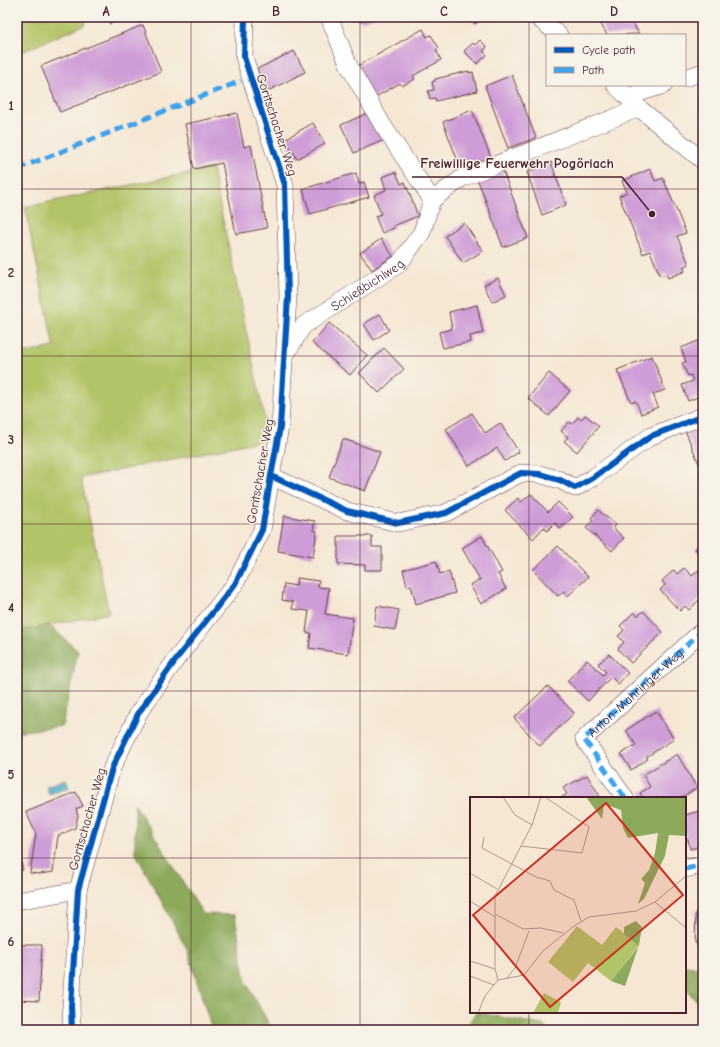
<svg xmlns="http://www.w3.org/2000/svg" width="720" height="1047" font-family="'Comic Neue',sans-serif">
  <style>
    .green { fill: #b2c468; stroke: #7e724a }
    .forest { fill: #8daa5c; stroke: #6c6444 }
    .water { fill: #4ba9ca; stroke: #4a647a }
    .building { fill: #ce9cd7 }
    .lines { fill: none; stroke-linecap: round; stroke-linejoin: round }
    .minor-casing { stroke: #643d44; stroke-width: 18 }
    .minor { stroke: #fff; stroke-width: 17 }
    .quiet { stroke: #40a2eb; stroke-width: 5; stroke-dasharray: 10 5; stroke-linecap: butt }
    .cycleway-casing { stroke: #f7f3e8; stroke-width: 8 }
    .cycleway { stroke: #0057b8; stroke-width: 6 }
    .grid { fill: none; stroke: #4a1f2b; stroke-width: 1; stroke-opacity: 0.55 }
    .labels { text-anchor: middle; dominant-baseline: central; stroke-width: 3; stroke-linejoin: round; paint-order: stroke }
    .street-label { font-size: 13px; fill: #4a1f2b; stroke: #f7f3e8 }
    .inset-road { fill: none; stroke: #b19790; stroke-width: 1 }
    .view { fill: #c8321e; fill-opacity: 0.15; stroke: #c8321e; stroke-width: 2 }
    .inset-edge { fill: none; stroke: #4a1f2b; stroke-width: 2 }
    .leader { fill: none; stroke: #4a1f2b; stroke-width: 1.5 }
    .callout-dot { fill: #4a1f2b; stroke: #f7f3e8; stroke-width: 1.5 }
    .callout-label { font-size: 14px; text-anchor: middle; font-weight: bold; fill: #4a1f2b; stroke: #f7f3e8; stroke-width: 3; stroke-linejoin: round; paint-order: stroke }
    .neatline { fill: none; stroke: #4a1f2b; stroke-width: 1.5 }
    .grid-label { font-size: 13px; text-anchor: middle; font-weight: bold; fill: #4a1f2b }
  </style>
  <rect width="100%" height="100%" fill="#f7f3e8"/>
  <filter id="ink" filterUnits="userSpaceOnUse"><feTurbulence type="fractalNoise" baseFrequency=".025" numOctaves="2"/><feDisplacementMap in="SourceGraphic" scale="8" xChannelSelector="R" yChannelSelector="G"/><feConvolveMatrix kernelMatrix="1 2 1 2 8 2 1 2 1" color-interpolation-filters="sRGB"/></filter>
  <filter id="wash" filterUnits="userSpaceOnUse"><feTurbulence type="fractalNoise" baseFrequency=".012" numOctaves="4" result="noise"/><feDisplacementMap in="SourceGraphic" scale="16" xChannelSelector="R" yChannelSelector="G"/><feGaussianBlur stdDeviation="0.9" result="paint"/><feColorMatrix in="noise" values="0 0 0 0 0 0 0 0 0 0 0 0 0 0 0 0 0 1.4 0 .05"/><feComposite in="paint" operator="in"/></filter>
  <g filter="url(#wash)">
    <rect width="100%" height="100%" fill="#f6e7d4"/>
    <g class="green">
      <path d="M17,17H83L86,24L17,54Z"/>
      <path d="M212,168L269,439L81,478L109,613L17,632V355L54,347L25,207Z"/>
    </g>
    <g class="forest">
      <path d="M49,625L78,651L62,726L17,732V632Z"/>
      <path d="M135,805L203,914L235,915L246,982L272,1030H212L187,949L135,852Z"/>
      <path d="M685,966L703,968V1008L685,988Z"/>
      <path d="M476,1012L542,1025L549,1030H465Z"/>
    </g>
    <path class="water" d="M66,779L69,788L49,794L46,786Z"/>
    <g id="blocks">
      <g class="building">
        <path d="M107,17H128L110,24Z"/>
        <path d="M359,17H377L360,22Z"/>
        <path d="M470,17H486L475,24Z"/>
        <path d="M597,17H629L639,34L607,35Z"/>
        <path d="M143,25L161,72L60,112L41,66Z"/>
        <path d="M423,29L427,37L431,35L439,48L436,50L441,60L413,76L415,79L402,86L400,83L372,99L354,68Z"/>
        <path d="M480,40L487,47L483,51L487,55L477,64L464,51L473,43L475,45Z"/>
        <path d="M294,51L305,72L268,91L257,69Z"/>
        <path d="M469,71V73L473,72L477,91L436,101L435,98L430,99L428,91L434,90L432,82L435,81V79Z"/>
        <path d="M512,75L536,138L508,148L485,86Z"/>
        <path d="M472,110L492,160L462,172L443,122Z"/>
        <path d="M372,111L384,140L354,153L341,125Z"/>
        <path d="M237,113L244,147L251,145L267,228L236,234L222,163L194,169L185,124Z"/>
        <path d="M313,123L325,144L297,159L285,139Z"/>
        <path d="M551,162L566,205L542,215L527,172Z"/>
        <path d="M501,166L528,238L503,247L476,175Z"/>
        <path d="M650,169L655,181L663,178L686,233L677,236L689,264L683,267L685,271L668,278L666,274L660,276L650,251L643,254L619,196L627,192L622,181Z"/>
        <path d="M396,172L401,184L405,182L418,216L393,226L394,228L382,233L375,216L381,214L374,195L386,190L382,177Z"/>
        <path d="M356,173L359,184L364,182L369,197L310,214L303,189Z"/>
        <path d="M464,223L483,251L463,263L445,236Z"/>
        <path d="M381,239L393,256L372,270L360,253Z"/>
        <path d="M498,278L506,295L492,302L484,285Z"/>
        <path d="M477,305L483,333L470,336L471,342L443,348L439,332L452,329L449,312Z"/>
        <path d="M380,314L389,330L374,340L364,324Z"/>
        <path d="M329,323L367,355L350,375L312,343Z"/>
        <path d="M703,339V383L699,385L703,395L688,401L682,385L693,381L691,375L688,376L682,363L686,362L681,348Z"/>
        <path d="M384,348L404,369L379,393L359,373Z"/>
        <path d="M652,356L665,390L653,394L658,407L641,414L636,401L631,402L617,370Z"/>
        <path d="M549,373L570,391L549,416L528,398Z"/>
        <path d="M472,413L485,433L500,423L519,452L505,461L497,448L469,466L446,429Z"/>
        <path d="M585,415L599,426L577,452L564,441L568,437L561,431L569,422L572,424L578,417L581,420Z"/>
        <path d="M703,422V464L700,466L685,430Z"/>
        <path d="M343,439L380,452L365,491L329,477Z"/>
        <path d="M531,494L548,512L558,502L573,517L560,529L555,523L547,531L544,527L533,539L505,510L518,498L521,502Z"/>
        <path d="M598,510L616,525L613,528L624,538L612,551L586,528L593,520L591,518Z"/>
        <path d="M284,516L315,521L313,530L317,531L313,557L278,551Z"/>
        <path d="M338,536H372V547H382V570H365V565L338,564Z"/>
        <path d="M482,536L502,572L498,574L506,589L481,604L470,585L480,580L462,548Z"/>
        <path d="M703,542V557L695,549Z"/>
        <path d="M558,546L588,577L568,596L564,591L558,596L533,570Z"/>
        <path d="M436,561L440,574L449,571L455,593L416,604L411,585L407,586L403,570Z"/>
        <path d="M702,567L703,569V596L689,610L685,606L680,611L660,590L665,585L662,581L674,570L677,574L684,568L692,576Z"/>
        <path d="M297,578L319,581L318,587L329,588L325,614L353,618L348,654L309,648L311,633L306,632L309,611L292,609L293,602L282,600L284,584L296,586Z"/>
        <path d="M377,606L399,610L395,630L374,626Z"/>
        <path d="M643,611L663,632L631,663L618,649L624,642L618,636L624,630L620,626L634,612L638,616Z"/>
        <path d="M609,654L628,673L618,684L611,677L588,701L567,681L587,660L603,675L606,672L598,664Z"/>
        <path d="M548,686L574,713L540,746L514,718Z"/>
        <path d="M656,711L674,739L646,757L648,759L631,770L621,754L636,745L626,730Z"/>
        <path d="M677,754L697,788L680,798H643L640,793L650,787L643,775Z"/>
        <path d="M587,775L601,798H561L567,794L563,788Z"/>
        <path d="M76,792L83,806L76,809L78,816L75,828L58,836L53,872L40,874L30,873L36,834L26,812Z"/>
        <path d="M699,811L700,820L703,819V846L690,849L688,839L685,840V815Z"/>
        <path d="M17,843L23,870L17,871Z"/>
        <path d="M696,911H703V943H695Z"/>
        <path d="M17,945H42L39,1001L17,1000Z"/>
      </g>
    </g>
  </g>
  <g filter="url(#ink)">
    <use href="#blocks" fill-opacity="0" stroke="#643d44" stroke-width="1"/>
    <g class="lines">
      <defs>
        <g id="minor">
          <path d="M329,17L349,66L382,124L432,200"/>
          <path d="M537,17L559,35"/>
          <path d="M685,78L703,72"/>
          <path d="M615,85L639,108L703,161"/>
          <path d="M627,97L664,85"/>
          <path id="s1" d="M286,354L303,326L399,264L422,232L432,200L462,178L639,108"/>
          <path d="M271,476L347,511L398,523L446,513L521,473L539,474L560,480L575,488L594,477L651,436L703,416"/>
          <path id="s2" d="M625,798L584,739L703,630"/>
          <path d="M685,869L703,865"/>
          <path d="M17,901L78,890"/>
          <path d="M72,1030L71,1007L78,890L112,768L139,712L177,658L235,584L262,530L271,476L280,427L288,297L285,185L244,57L245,17"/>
        </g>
      </defs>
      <use href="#minor" class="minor-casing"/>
      <use href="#minor" class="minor"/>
      <g class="quiet">
        <path d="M17,169L241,81"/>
        <path d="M625,798L584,739L703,630"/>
        <path d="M685,869L703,865"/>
      </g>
      <defs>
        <g id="cycleway">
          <path d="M271,476L347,511L398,523L446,513L521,473L539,474L560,480L575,488L594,477L651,436L703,416"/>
          <path d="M72,1030L71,1007L78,890L112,768L139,712L177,658L235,584L262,530L271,476L280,427L288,297L285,185L244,57L245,17"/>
        </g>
      </defs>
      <use href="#cycleway" class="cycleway-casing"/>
      <use href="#cycleway" class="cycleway"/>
    </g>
  </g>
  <path class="grid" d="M191,17V1030M360,17V1030M529,17V798M17,189H703M17,356H703M17,524H703M17,691H703M17,858H471M685,858H703M529,1012V1030"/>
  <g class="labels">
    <g class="street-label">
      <text transform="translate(277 125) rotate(72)">Goritschacher Weg</text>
      <text stroke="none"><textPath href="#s1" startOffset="109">Schießbichlweg</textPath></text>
      <text transform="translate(260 471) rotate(-80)">Goritschacher Weg</text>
      <text stroke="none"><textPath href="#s2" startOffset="141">Anton-Mahringer-Weg</textPath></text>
      <text transform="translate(87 819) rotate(-74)">Goritschacher Weg</text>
    </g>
  </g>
  <g transform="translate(470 797)">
    <rect width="216" height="216" fill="#f6e7d4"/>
    <path d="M107,129L132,148L146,130L169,148L141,184L118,166L103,185L78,165ZM74,196L91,205L88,216H63Z" fill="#b2c468"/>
    <path d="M116,0H216V39L199,38L195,59L174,102L168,107L175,86L171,82L179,73L185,56L188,36L158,41L153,31L151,13L134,7L132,22ZM166,124L172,130L169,148L155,189L141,184L169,149L154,137V130Z" fill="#8daa5c"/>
    <path class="inset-road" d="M33,0L45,18L62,28M14,40L12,51L66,80L80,84L84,93L104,103L111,124M51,49L112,56L119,30L75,0M0,76L27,92M0,104L25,120M185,105L216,131M25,117L53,132L71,131L93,136M0,164L25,172M0,179L24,188M36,182L45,171L59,134M28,183L25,172V99L62,28L71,0M8,216L15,199L28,183L54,178L73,154L104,129L119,120L166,114L185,105L216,79"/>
    <path class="view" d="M136,6L213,98L80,210L3,118Z"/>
    <rect width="216" height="216" class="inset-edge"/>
  </g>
  <path class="leader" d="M652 214L622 177H412"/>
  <circle class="callout-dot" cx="652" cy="214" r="4"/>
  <g class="callout-label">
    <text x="517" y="168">Freiwillige Feuerwehr Pogöriach</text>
  </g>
  <rect width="720" height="1047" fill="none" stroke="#f7f3e8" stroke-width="44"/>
  <rect x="546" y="34" width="140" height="52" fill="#f7f3e8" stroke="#b29e9c"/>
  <rect x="554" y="47" width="20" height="6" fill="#0057b8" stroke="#b29e9c"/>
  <text x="582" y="54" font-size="12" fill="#4a1f2b">Cycle path</text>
  <rect x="554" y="67" width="20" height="6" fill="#40a2eb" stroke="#b29e9c"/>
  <text x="582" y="74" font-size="12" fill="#4a1f2b">Path</text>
  <rect x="22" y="22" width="676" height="1003" class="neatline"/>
  <g class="grid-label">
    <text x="106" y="16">A</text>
    <text x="276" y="16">B</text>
    <text x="444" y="16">C</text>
    <text x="614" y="16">D</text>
    <text x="11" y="110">1</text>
    <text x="11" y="277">2</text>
    <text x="11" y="444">3</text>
    <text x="11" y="612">4</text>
    <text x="11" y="779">5</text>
    <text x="11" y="946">6</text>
  </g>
</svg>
